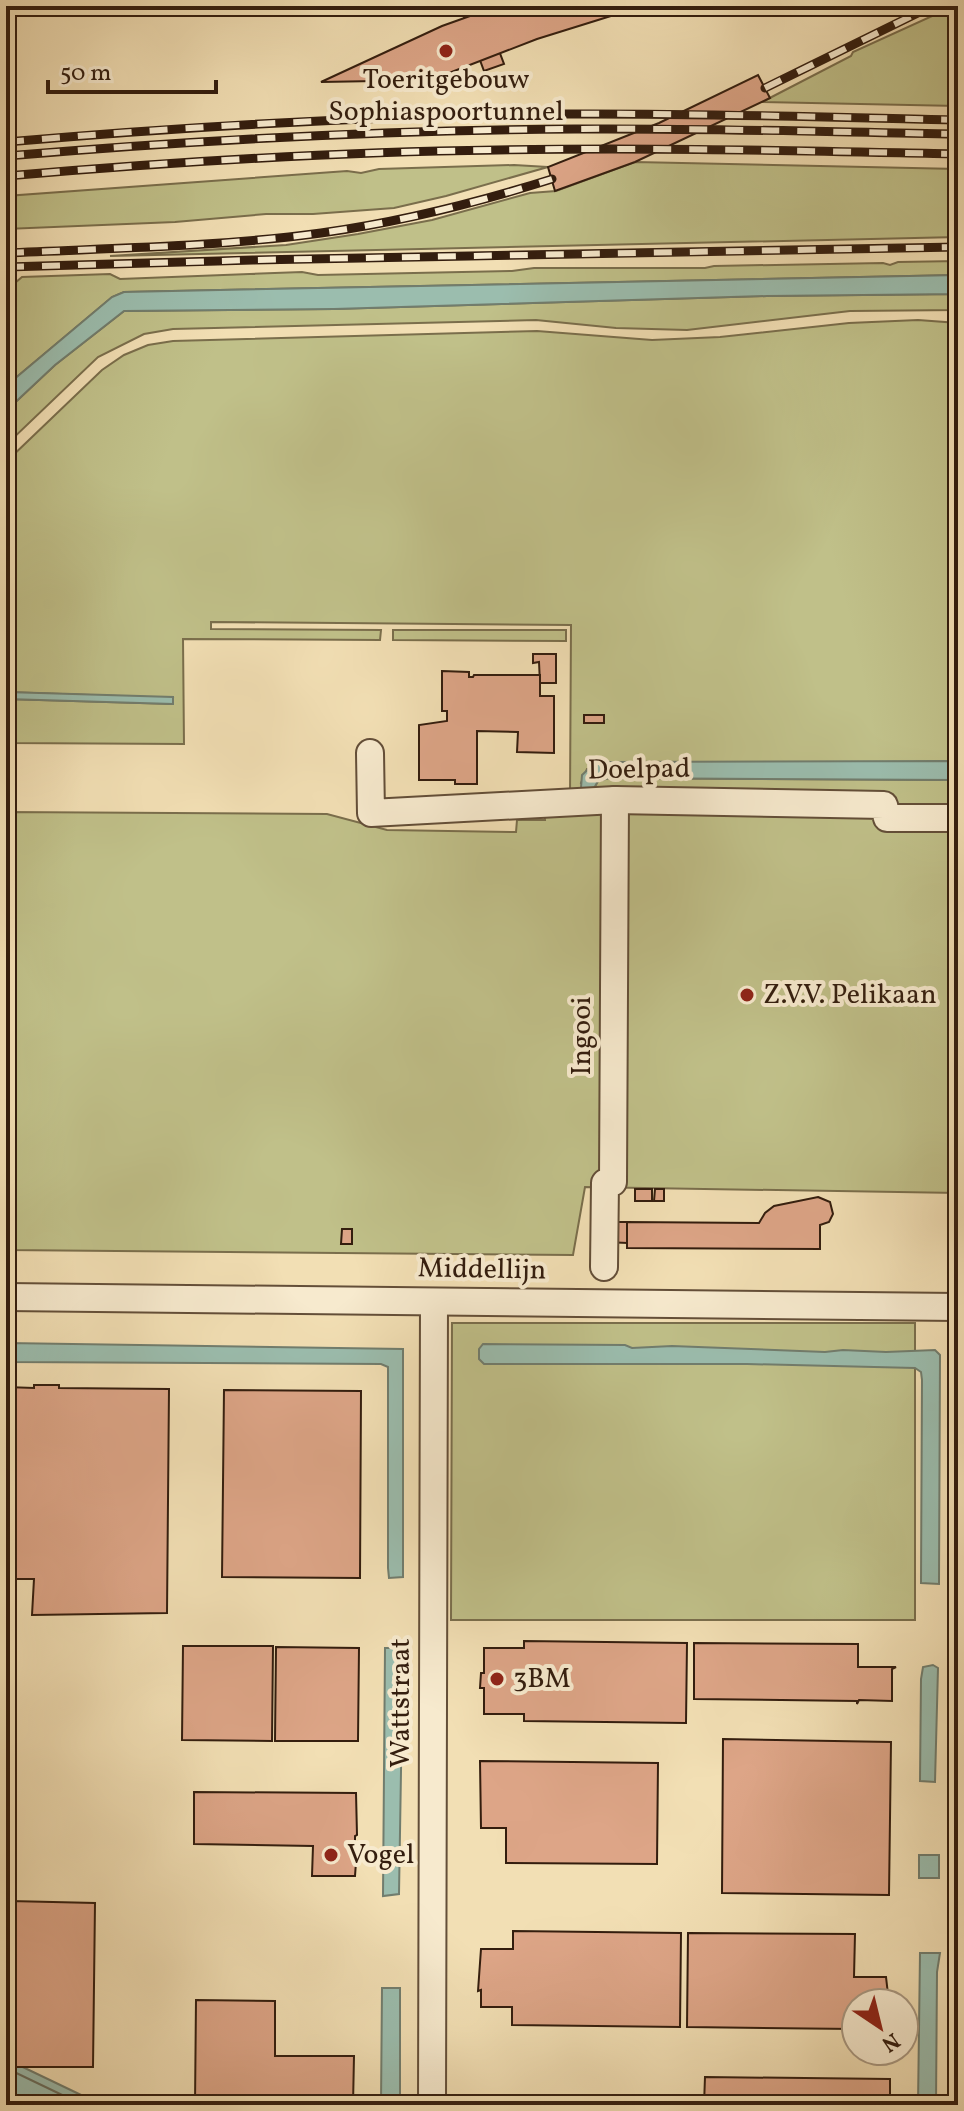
<svg xmlns="http://www.w3.org/2000/svg" width="964" height="2111" font-family="Vollkorn,serif">
  <style>
    .green { fill: #c0c089; stroke: #7a6e4c; stroke-width: 2 }
    .water { fill: #9bbdae; stroke: #717d6e; stroke-width: 2 }
    .lines { fill: none; stroke-linecap: round; stroke-linejoin: round }
    .shore { stroke: #676d5e; stroke-width: 2 }
    .building { fill: #dda587; stroke: #331d0e; stroke-width: 2 }
    .minor-casing { stroke: #634e38; stroke-width: 30 }
    .minor { stroke: #f7eace; stroke-width: 26 }
    .rail-casing { stroke: #331d0e; stroke-width: 9 }
    .rail { stroke: #f7eace; stroke-width: 6; stroke-dasharray: 18; stroke-linecap: butt }
    .poi-dot { fill: #8f2418; stroke: #f7eace; stroke-width: 3 }
    .labels { text-anchor: middle; dominant-baseline: central; stroke-width: 8; stroke-linejoin: round; paint-order: stroke }
    .poi-label { font-size: 28px; fill: #331d0e; stroke: #f7eace; text-anchor: start }
    .street-label { font-size: 28px; fill: #331d0e; stroke: #f7eace }
  </style>
  <rect width="100%" height="100%" fill="#f2dfb4"/>
  <filter id="stains"><feTurbulence type="fractalNoise" baseFrequency=".0025" numOctaves="4"/><feColorMatrix values="0 0 0 0 .2 0 0 0 0 .09 0 0 0 0 .02 0 0 0 .5 -.17"/></filter>
  <radialGradient id="worn" r=".72"><stop offset=".6" stop-color="#630" stop-opacity="0"/><stop offset="1" stop-color="#630" stop-opacity=".3"/></radialGradient>
  <g class="green">
    <path d="M954,6H958V106L762,102L851,56L853,52Z"/>
    <path d="M635,162L958,169V237L110,256L286,245L358,234L432,220L530,193L556,191Z"/>
    <path d="M514,165L548,167L446,196L394,208L313,214H266L175,222L6,229V196L347,171L361,173L379,169Z"/>
    <path d="M958,261V275L124,292L112,297L6,386V287L9,288L22,277L110,274L120,279L302,272L318,275L512,271L534,268H705L714,266L883,263L890,265L898,262Z"/>
    <path d="M958,294V310L850,311L687,330L616,328L536,320L173,329L144,334L98,357L6,445V411L55,365L124,311L334,309L767,296Z"/>
    <path d="M918,320L958,323V761L587,769L581,783L593,790L598,781L609,778L958,780V1193L585,1187L573,1255L6,1250V812L327,814L387,830L516,832L517,820H545L543,798H570L571,625L211,622V629L381,630L380,640L183,639L184,744L6,743V699L172,704L173,698L6,692V462L102,370L124,355L148,345L173,341L537,331L652,340L720,337L849,323Z"/>
    <path d="M393,630H566V641L393,640Z"/>
    <path d="M452,1323H915V1620H451Z"/>
  </g>
  <g class="water">
    <path d="M958,275V294L767,296L334,309L124,311L55,365L6,411V386L112,297L124,292Z"/>
    <path d="M6,692L173,697V704L6,699Z"/>
    <path d="M958,761V780L609,778L598,781L593,790L580,800L582,775L594,764L606,762Z"/>
    <path d="M6,1343L403,1349V1577L389,1578L388,1568V1367L381,1364L6,1362Z"/>
    <path d="M483,1344L625,1345L632,1348L672,1346L825,1352L843,1350L886,1352L935,1350L940,1355L939,1584L921,1583L922,1380L921,1372L915,1368L747,1364H484L479,1359V1349Z"/>
    <path d="M385,1648H403L399,1894L383,1896Z"/>
    <path d="M933,1665L938,1668L935,1782L920,1781L921,1679L923,1667Z"/>
    <rect x="919" y="1855" width="20" height="23"/>
    <path d="M920,1953H940L937,1972L936,2105H918Z"/>
    <path d="M382,1988H400V2105H381Z"/>
    <path d="M6,2059L102,2105H9L6,2103Z"/>
  </g>
  <g class="lines">
    <path class="shore" d="M8,2069L83,2105"/>
  </g>
  <g class="building">
    <path d="M460,6H482L504,64L484,71Z"/>
    <path d="M643,6L537,39L431,80L321,82L442,26L498,6Z"/>
    <path d="M758,75L770,98L635,162L555,191L548,167L659,123Z"/>
    <path d="M533,654H556V683H540L539,662L533,663Z"/>
    <path d="M442,671L469,672V677H473L474,675H540V696H554V753L517,752L518,732L477,731V784H455V780H419V725L447,721V711H442Z"/>
    <rect x="584" y="715" width="20" height="8"/>
    <rect x="635" y="1189" width="17" height="12"/>
    <path d="M655,1189H664V1201H654Z"/>
    <path d="M818,1197L830,1202L833,1214L829,1222L820,1225V1249L627,1248V1222L759,1223L765,1213L774,1206Z"/>
    <path d="M617,1222H627V1243L606,1242Z"/>
    <path d="M342,1229H352V1244H341Z"/>
    <path d="M34,1385H59V1388L169,1389L167,1613L32,1615L34,1579H6V1387L34,1388Z"/>
    <path d="M224,1390L361,1391L360,1578L222,1577Z"/>
    <path d="M524,1641L687,1643L686,1723L524,1721V1714H484V1688H480L481,1673H484V1648H524Z"/>
    <path d="M694,1643L858,1644V1667H896L892,1669V1701L859,1700L857,1704V1701L694,1699Z"/>
    <path d="M183,1646H273L272,1741L182,1740Z"/>
    <path d="M276,1647L359,1648L358,1741H275Z"/>
    <path d="M723,1739L891,1742L889,1895L722,1893Z"/>
    <path d="M480,1761L658,1763L657,1864L506,1863V1828H481Z"/>
    <path d="M194,1792L356,1793L357,1835L355,1836V1848H357L355,1876H312L313,1846L194,1844Z"/>
    <path d="M10,1901L95,1903L93,2067H6V1903Z"/>
    <path d="M513,1931L681,1933L680,2027L512,2025V2007H481V1990L478,1991L481,1949H513Z"/>
    <path d="M688,1933L855,1934L854,1977H886L889,2003H856V2035H854V2029L687,2027Z"/>
    <path d="M196,2000L275,2001V2056H354L353,2105H195Z"/>
    <path d="M705,2077L890,2079V2105H704Z"/>
  </g>
  <g class="lines">
    <defs>
      <g id="minor">
        <path d="M370,753L371,813L615,800L884,805L887,818H958"/>
        <path d="M604,1267L605,1183L613,1182L615,800"/>
        <path d="M6,1297L958,1307"/>
        <path d="M432,2105L434,1302"/>
      </g>
    </defs>
    <use href="#minor" class="minor-casing"/>
    <use href="#minor" class="minor"/>
    <defs>
      <g id="rail">
        <path d="M765,88L932,6"/>
        <path d="M6,142C190,126 373,116 557,114C691,113 825,117 958,120"/>
        <path d="M6,156C196,140 385,130 576,129C703,128 831,132 958,134"/>
        <path d="M6,176C169,162 333,152 497,150C651,147 804,151 958,154"/>
        <path d="M6,253C111,248 217,247 321,233C400,222 476,203 552,179"/>
        <path d="M6,267L253,260L958,247"/>
      </g>
    </defs>
    <use href="#rail" class="rail-casing"/>
    <use href="#rail" class="rail"/>
  </g>
  <g class="poi-dot">
    <circle cx="446" cy="51" r="8"/>
    <circle cx="747" cy="995" r="8"/>
    <circle cx="497" cy="1679" r="8"/>
    <circle cx="331" cy="1855" r="8"/>
  </g>
  <g class="labels">
    <g class="poi-label">
      <text x="446" y="80" text-anchor="middle">Toeritgebouw<tspan x="446" dy="32">Sophiaspoortunnel</tspan></text>
      <text x="763" y="995">Z.V.V. Pelikaan</text>
      <text x="513" y="1679">3BM</text>
      <text x="347" y="1855">Vogel</text>
    </g>
    <g class="street-label">
      <text transform="translate(639 770) rotate(-1)">Doelpad</text>
      <text transform="translate(582 1036) rotate(-90)">Ingooi</text>
      <text transform="translate(482 1270) rotate(1)">Middellijn</text>
      <text transform="translate(401 1703) rotate(-90)">Wattstraat</text>
    </g>
  </g>
  <rect width="964" height="2111" fill="none" stroke="#f2dfb4" stroke-width="32"/>
  <rect x="8" y="8" width="948" height="2095" fill="none" stroke="#331d0e" stroke-width="4"/>
  <rect x="16" y="16" width="932" height="2079" fill="none" stroke="#331d0e" stroke-width="2"/>
  <g transform="translate(880 2027) rotate(145)"><circle r="38" fill="#f7eace" stroke="#a99881" stroke-width="2"/>
  <path d="M0-6L14 30L0 20L-14 30Z" fill="#8f2418"/>
  <text y="-12" font-size="22" font-weight="bold" text-anchor="middle" fill="#331d0e">N</text>
  </g>
  <path d="M48 80v12h168v-12" fill="none" stroke="#331d0e" stroke-width="4"/>
  <text x="60" y="80" font-size="24" fill="#331d0e" stroke="#f7eace" stroke-width="6" paint-order="stroke">50 m</text>
  <rect width="100%" height="100%" filter="url(#stains)"/>
  <rect width="100%" height="100%" fill="url(#worn)"/>
</svg>
